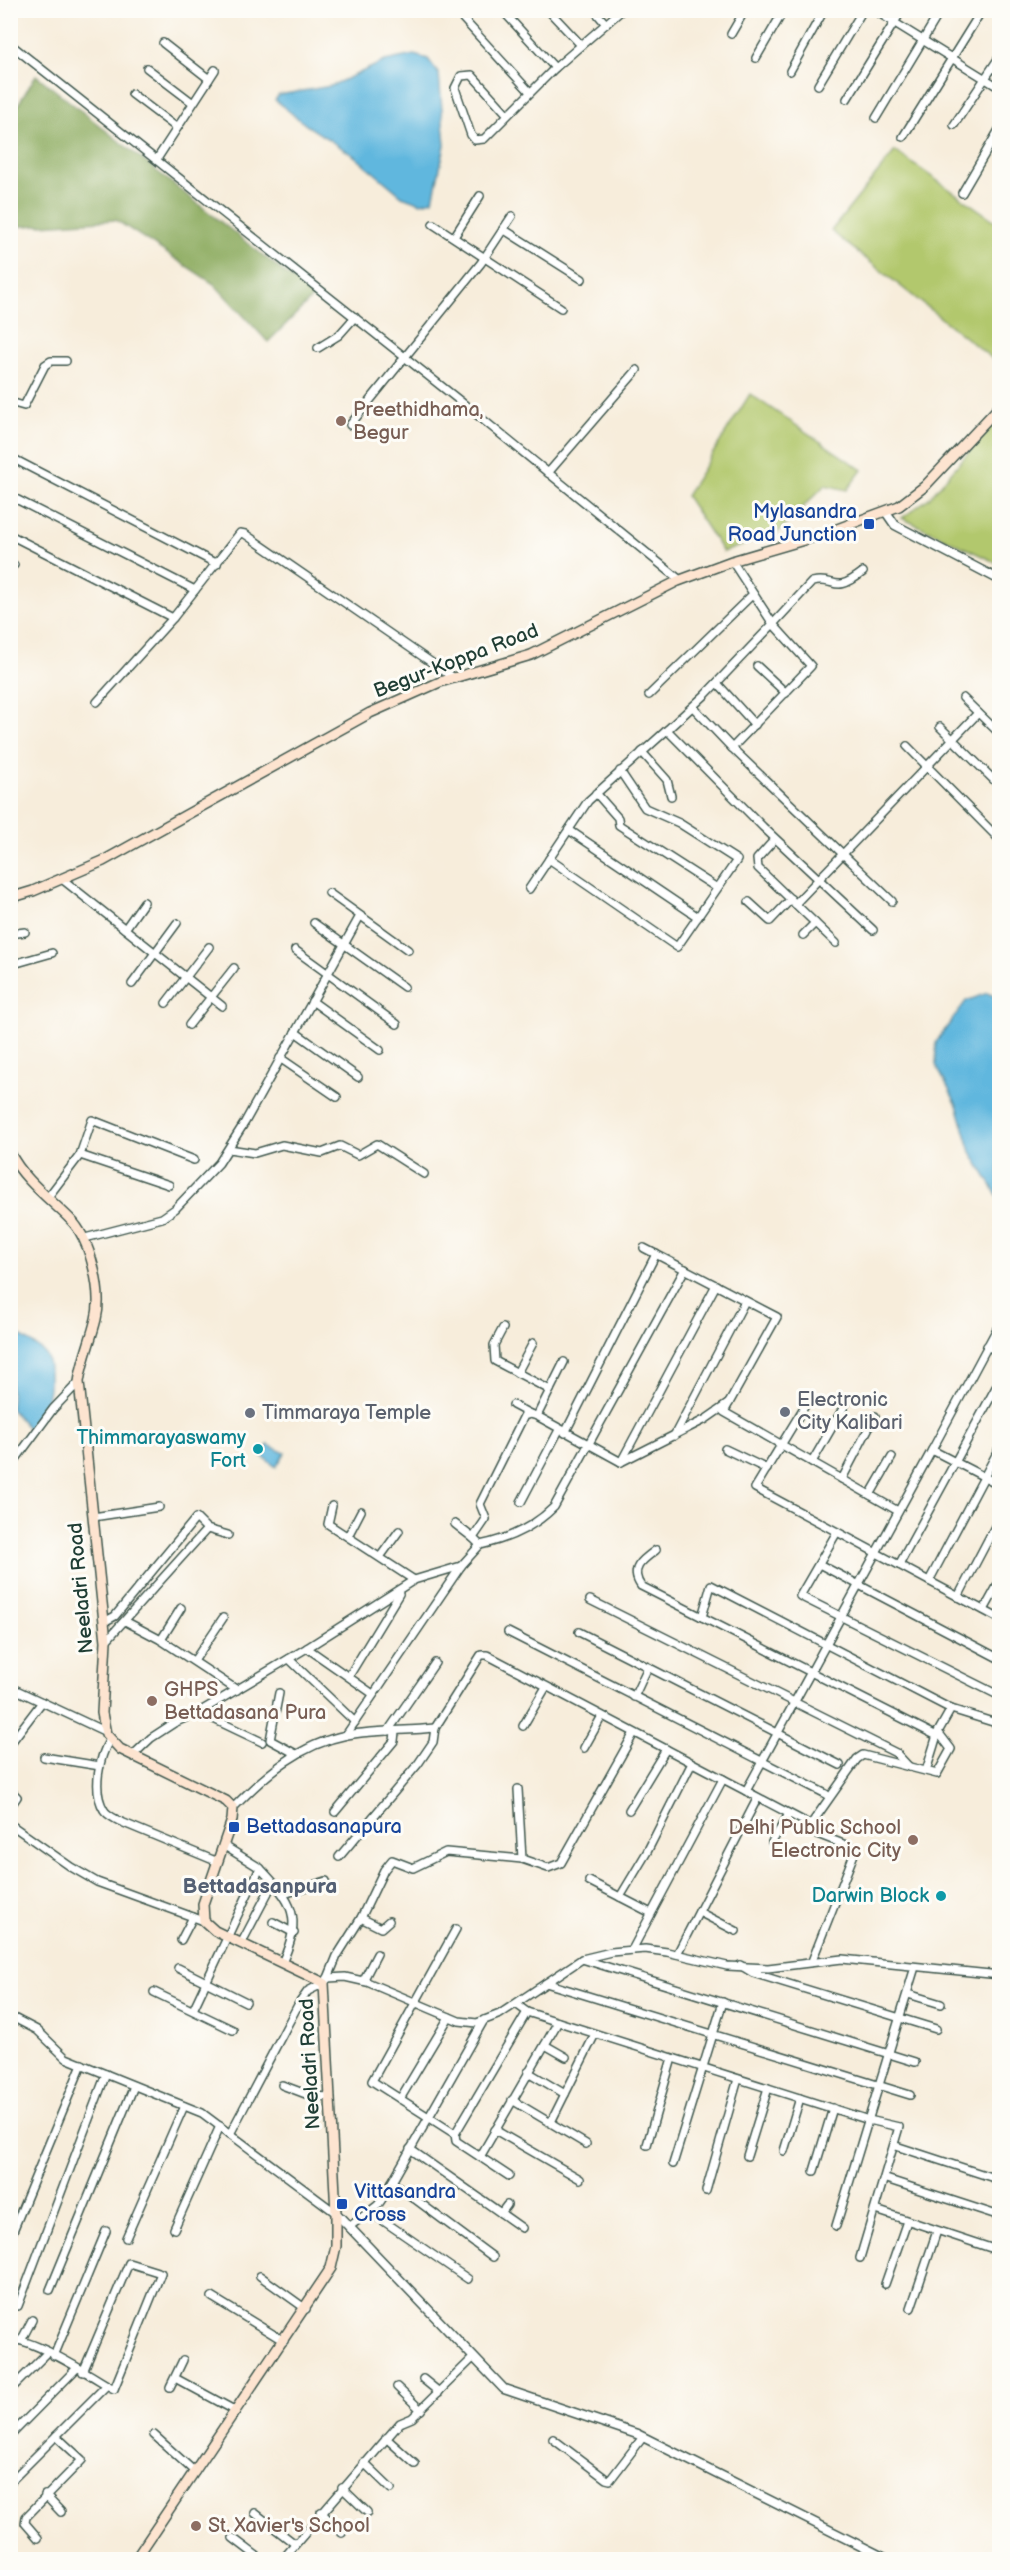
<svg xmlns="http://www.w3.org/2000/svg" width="1010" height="2570" font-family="'Balsamiq Sans',sans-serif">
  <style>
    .green { fill: #b2c86d; stroke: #688250; stroke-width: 1.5 }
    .forest { fill: #8dac60; stroke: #56744a; stroke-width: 1.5 }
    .water { fill: #61b7de; stroke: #407a89; stroke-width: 1.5 }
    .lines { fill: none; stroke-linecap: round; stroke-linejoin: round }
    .minor-casing { stroke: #3f574d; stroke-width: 10 }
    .tertiary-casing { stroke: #3f574d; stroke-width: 11 }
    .secondary-casing { stroke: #3f574d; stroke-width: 12 }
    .minor { stroke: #fff; stroke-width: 7 }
    .tertiary { stroke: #fff; stroke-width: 8 }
    .secondary { stroke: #fde4d0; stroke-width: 9 }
    .education-dot { fill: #8d6e63; stroke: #fdfcf7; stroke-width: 2 }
    .transit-dot { fill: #1a4fb4; stroke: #fdfcf7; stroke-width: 2 }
    .worship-dot { fill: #6b7280; stroke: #fdfcf7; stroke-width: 2 }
    .culture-dot { fill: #0f9aa8; stroke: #fdfcf7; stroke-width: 2 }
    .labels { text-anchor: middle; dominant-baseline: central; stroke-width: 6; stroke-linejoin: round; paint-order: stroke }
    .education-label { font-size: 20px; fill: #785e54; stroke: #fdfcf7; text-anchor: start }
    .transit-label { font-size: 20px; fill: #164399; stroke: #fdfcf7; text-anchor: start }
    .street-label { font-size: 20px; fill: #1f3d34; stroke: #fdfcf7 }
    .worship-label { font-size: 20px; fill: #5b616d; stroke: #fdfcf7; text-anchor: start }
    .culture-label { font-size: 20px; fill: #0d838f; stroke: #fdfcf7; text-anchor: end }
    .neighbourhood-label { font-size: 21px; font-weight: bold; fill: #546074; stroke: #fdfcf7 }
  </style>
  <rect width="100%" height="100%" fill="#fdfcf7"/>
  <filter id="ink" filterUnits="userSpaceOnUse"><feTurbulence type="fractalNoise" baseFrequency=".0167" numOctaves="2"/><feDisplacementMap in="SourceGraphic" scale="12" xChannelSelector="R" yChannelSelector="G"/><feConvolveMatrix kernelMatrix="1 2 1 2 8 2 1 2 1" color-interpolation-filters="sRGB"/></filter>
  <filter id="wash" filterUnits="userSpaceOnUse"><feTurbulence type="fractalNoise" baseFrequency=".008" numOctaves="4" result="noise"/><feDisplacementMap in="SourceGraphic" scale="24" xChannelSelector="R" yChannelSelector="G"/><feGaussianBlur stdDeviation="1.35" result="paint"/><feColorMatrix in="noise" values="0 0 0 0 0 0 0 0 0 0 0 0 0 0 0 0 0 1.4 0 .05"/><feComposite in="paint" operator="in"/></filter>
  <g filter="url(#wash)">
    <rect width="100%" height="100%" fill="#f7eddb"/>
    <g class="green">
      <path d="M895,151L999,224V364L831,231Z"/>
      <path d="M750,394L862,470L847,490L825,485L777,533L723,552L686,496Z"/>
      <path d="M999,417V564L902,518L929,498Z"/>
    </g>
    <path class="forest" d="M36,75L314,296L268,342L214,284L116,220L11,227V116Z"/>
    <g class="water">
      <path d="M414,55L428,59L439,74L445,145L433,200L421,203L402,196L353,155L306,125L275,100L279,95L331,86L385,61Z"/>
      <path d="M987,993L999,998V1198L971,1152L957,1105L936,1065V1042L966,1001Z"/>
      <path d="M11,1329C20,1337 39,1346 45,1354C49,1359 49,1366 49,1372C51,1397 45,1410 29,1429L11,1409Z"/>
      <path d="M268,1445L285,1453L276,1467L262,1456Z"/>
    </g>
  </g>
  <g filter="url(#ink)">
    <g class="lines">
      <defs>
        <g id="minor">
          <path d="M455,10L530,92"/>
          <path d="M502,10L555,68"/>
          <path d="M548,10L581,45"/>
          <path d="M594,10L606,24"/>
          <path d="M874,10L1000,88"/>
          <path d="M731,34L745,10"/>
          <path d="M163,43L209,79"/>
          <path d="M10,44L460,401L680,580"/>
          <path d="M756,58L784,10"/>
          <path d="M147,68L193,103"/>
          <path d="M790,71L824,10"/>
          <path d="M818,85L863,10"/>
          <path d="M132,94L177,128"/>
          <path d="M847,99L902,10"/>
          <path d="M508,115L472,75L461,76L455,88L471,135L475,140L484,139L555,68L622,10"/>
          <path d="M876,118L941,10"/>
          <path d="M954,125L1000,56"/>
          <path d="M903,137L982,10"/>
          <path d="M157,159L215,70"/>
          <path d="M962,193L1000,128"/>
          <path d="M433,224L561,308"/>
          <path d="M503,229L582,279"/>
          <path d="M454,237L480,196"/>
          <path d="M318,348L339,335L355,317"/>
          <path d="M10,402L24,406L45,365L51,361H66"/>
          <path d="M350,425L481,263L512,216"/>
          <path d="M10,457L217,564"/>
          <path d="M548,473L637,370"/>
          <path d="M10,496L195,590"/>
          <path d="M10,535L173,618"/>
          <path d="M732,561L773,624L705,695L667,730L763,827L873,930"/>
          <path d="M10,563L14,565"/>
          <path d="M757,666L786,693"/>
          <path d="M717,683L755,725"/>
          <path d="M649,695L753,594"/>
          <path d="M963,698L1000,734"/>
          <path d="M97,702L173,618L240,533L245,534L454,678"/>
          <path d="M693,707L732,748L811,666L773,624L812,582C837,576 832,596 863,572"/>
          <path d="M940,727L1000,786"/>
          <path d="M907,746L1000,840"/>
          <path d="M732,748L892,901"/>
          <path d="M642,752L667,780L671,796"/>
          <path d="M596,793L618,818L619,825L717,888"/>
          <path d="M569,830L698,917"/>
          <path d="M775,839L757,859L758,868L836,943"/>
          <path d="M549,859L677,947L737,860L679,823L645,808L620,771"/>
          <path d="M62,879L222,1006"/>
          <path d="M529,889L588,801L667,730"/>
          <path d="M329,893L408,950"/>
          <path d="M749,902L770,921L791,899"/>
          <path d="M795,904L978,713"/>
          <path d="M314,923L404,987"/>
          <path d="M125,929L144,902"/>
          <path d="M10,934L25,932"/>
          <path d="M803,935L815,923"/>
          <path d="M295,950L397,1024"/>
          <path d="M10,965L52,953"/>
          <path d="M132,984L177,923"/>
          <path d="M312,1001L380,1050"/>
          <path d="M166,1003L209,947"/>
          <path d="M189,1025L234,968"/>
          <path d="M295,1032L358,1077"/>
          <path d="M280,1058L337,1097"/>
          <path d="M229,1149L255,1153L282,1145L322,1153L340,1146L358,1155L377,1144L424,1174"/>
          <path d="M80,1155L169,1185"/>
          <path d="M48,1197L80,1155L92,1120L194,1160"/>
          <path d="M85,1238L162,1218L175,1209L219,1163L245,1122L360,916"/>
          <path d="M644,1248L777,1317L724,1412L898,1511"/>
          <path d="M503,1328L494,1345L495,1361L550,1390"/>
          <path d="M987,1346L1000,1353"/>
          <path d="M517,1373L533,1343"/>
          <path d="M806,1404L755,1488L1000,1619"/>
          <path d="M513,1405L530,1414"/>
          <path d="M537,1416L564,1362"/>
          <path d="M565,1433L656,1254"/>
          <path d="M674,1436L745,1301"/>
          <path d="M725,1449L767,1469"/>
          <path d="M932,1450L1000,1323"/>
          <path d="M621,1462L716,1285"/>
          <path d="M812,1462L849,1398"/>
          <path d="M10,1467L53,1409L79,1382"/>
          <path d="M842,1479L875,1416"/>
          <path d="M870,1495L892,1457"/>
          <path d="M521,1502L559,1430"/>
          <path d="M332,1506L328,1524L414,1580"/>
          <path d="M93,1517L159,1507"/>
          <path d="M455,1524L473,1538"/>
          <path d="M837,1532L800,1596L1000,1696"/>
          <path d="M348,1536L361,1511"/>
          <path d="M480,1545C508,1539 533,1528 554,1507L685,1269"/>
          <path d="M656,1550C642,1560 629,1569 641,1586L702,1617"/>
          <path d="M380,1557L399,1531"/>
          <path d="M819,1564L1000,1659"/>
          <path d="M899,1565L1000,1380"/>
          <path d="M929,1581L1000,1447"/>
          <path d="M958,1597L1000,1517"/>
          <path d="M590,1600L896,1753L909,1767"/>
          <path d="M984,1610L1000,1581"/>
          <path d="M125,1621L161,1640L237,1690"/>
          <path d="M104,1622L115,1616L196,1518L207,1529L228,1535"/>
          <path d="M508,1632L826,1794"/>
          <path d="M579,1632L840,1765"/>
          <path d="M161,1640L181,1608"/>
          <path d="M106,1641L207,1529"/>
          <path d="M307,1648L373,1694"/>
          <path d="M289,1659L355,1722"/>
          <path d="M194,1661L223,1618"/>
          <path d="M349,1676L399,1594"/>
          <path d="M10,1687L106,1732"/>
          <path d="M279,1693L270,1740L296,1754"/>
          <path d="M634,1697L648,1667"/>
          <path d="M199,1712L262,1742"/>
          <path d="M523,1726L546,1687"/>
          <path d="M388,1731L435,1663"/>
          <path d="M346,1735L461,1566L480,1545L473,1538L486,1519L480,1504L524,1416L530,1414L537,1416L621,1462L706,1419L729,1403"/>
          <path d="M937,1736L702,1617L711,1585L951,1709"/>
          <path d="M110,1739C99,1757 92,1791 104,1810C107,1815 114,1818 119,1821L218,1862"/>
          <path d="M10,1744L42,1702"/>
          <path d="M584,1748L602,1716"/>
          <path d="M133,1755L151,1738L174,1723L199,1712L307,1648L414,1580L461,1566"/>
          <path d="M44,1757L100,1766"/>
          <path d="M926,1771L938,1732"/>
          <path d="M518,1789L522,1859"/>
          <path d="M10,1790L17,1797L10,1807"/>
          <path d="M746,1791L811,1825"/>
          <path d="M233,1808C265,1775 300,1744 347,1735C376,1730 406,1731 435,1728"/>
          <path d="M629,1810L666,1749"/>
          <path d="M335,1812L394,1741L395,1732"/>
          <path d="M10,1824L71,1867L97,1882L204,1921"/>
          <path d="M772,1842L789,1814"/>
          <path d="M339,1857L418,1764L433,1742L435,1728L481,1655H487L723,1779"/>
          <path d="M260,1868C293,1903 303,1916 282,1963"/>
          <path d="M589,1881L651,1913"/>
          <path d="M284,1894L326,1881"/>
          <path d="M620,1897L647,1852L692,1763"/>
          <path d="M699,1912L736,1931"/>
          <path d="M361,1918L381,1928L389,1921"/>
          <path d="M273,1922L294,1933"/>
          <path d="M456,1929L372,2081L455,2134L527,2012"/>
          <path d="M181,1940L193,1917"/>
          <path d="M241,1944L273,1883"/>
          <path d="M632,1950L723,1779L746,1791L932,1450L1000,1485"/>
          <path d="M677,1954L757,1799"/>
          <path d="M582,1959L915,2062"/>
          <path d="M812,1961L856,1849L807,1830L857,1759L863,1755L937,1774L951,1749L938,1732L951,1709L996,1723L1000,1715"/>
          <path d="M740,1965L753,1973L936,2029"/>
          <path d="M178,1968L246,2002"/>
          <path d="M328,1978L345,1977L367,1982L459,2021L477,2023L500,2014L582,1959L611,1952L645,1949L667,1952L727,1966L768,1968L842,1959L1000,1975"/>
          <path d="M363,1981L377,1954"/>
          <path d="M546,1983L910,2095"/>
          <path d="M154,1992L233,2030"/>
          <path d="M908,1994L941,2004"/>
          <path d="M516,2004L527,2012L869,2120L899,2127L860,2258"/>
          <path d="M193,2010L260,1868L223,1845"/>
          <path d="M10,2016L37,2030L66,2058L202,2113L336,2213"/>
          <path d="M545,2045L566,2057"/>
          <path d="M528,2072L565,2094"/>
          <path d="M282,2085L311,2096L330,2097"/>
          <path d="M400,2099L449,2017"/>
          <path d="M512,2100L586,2144"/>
          <path d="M551,2122L595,2034"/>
          <path d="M495,2130L580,2179"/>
          <path d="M230,2134L298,2005L308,1991L324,1983L328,1978L337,1956L361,1918L384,1870L392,1860L413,1868L446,1852L522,1859L548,1868L561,1863L634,1733"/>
          <path d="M455,2134L456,2141L509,2176"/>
          <path d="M647,2145L672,2058"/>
          <path d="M896,2146L1000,2180"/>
          <path d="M410,2149L522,2228"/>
          <path d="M784,2151L800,2098"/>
          <path d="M747,2156L768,2088"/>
          <path d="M480,2157L558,2022"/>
          <path d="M673,2164L723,2002"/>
          <path d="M814,2171L833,2108"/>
          <path d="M886,2179L1000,2216"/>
          <path d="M392,2182L493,2257"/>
          <path d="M706,2191L738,2079"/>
          <path d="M876,2210L1000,2251"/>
          <path d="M369,2211L468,2279"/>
          <path d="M501,2213L507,2205"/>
          <path d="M836,2226L915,1967"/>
          <path d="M349,2227L378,2205L384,2196L484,2020"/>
          <path d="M174,2229L220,2126"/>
          <path d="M10,2238L82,2064"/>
          <path d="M126,2238L184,2106"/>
          <path d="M260,2276L306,2309"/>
          <path d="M885,2284L907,2221"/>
          <path d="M50,2290L134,2086"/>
          <path d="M212,2297L284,2341"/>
          <path d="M18,2306L106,2074"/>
          <path d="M911,2308L937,2231"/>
          <path d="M22,2339L32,2320"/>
          <path d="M10,2341C26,2333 96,2379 114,2389L161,2273L129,2263L83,2372"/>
          <path d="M54,2356L106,2231"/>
          <path d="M175,2378L236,2411"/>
          <path d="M423,2379L439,2392"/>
          <path d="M170,2387L183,2360"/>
          <path d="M397,2387L421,2410"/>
          <path d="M10,2390L48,2352"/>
          <path d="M154,2435L195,2472"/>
          <path d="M10,2436L76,2369"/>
          <path d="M386,2438L415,2464"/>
          <path d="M553,2439L606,2479L610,2480L643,2437"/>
          <path d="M364,2463L391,2489"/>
          <path d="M10,2482L107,2385"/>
          <path d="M342,2488L367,2512"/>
          <path d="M45,2495L61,2512"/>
          <path d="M321,2512L342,2533"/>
          <path d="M255,2513L295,2544"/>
          <path d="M38,2538L25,2523L26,2517L82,2460L56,2436"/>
          <path d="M233,2538L262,2560"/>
          <path d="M282,2560L400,2423L412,2418L473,2358"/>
        </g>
        <g id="tertiary">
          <path d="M886,512L895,525L1000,580"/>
          <path d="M336,2213L504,2389L637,2434L889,2560"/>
        </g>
        <g id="secondary">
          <path d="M10,898L33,891L103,861L370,713L440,682L531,655L678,581L732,561L821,535L899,506L925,486L1000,406"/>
          <path d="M10,1153C23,1179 50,1199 70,1219C90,1238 103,1292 96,1319C91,1340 82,1360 79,1382L106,1641L102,1713L106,1734L120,1749L226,1801L233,1808L232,1820L203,1904L204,1921L215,1931L324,1983L336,2213V2246L331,2268L135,2560"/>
        </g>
      </defs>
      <use href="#minor" class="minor-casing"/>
      <use href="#tertiary" class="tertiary-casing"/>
      <use href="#secondary" class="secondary-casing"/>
      <use href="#minor" class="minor"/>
      <use href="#tertiary" class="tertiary"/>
      <use href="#secondary" class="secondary"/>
    </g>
  </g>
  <g class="education-dot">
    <circle cx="341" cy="421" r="6"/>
    <circle cx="152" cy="1701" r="6"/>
    <circle cx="913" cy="1840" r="6"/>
    <circle cx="196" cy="2526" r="6"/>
  </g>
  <g class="transit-dot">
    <rect x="863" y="518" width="12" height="12" rx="3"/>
    <rect x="228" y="1821" width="12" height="12" rx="3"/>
    <rect x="336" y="2198" width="12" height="12" rx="3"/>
  </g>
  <g class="worship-dot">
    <circle cx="785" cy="1412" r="6"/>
    <circle cx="250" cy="1413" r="6"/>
  </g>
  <g class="culture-dot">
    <circle cx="258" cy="1449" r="6"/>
    <circle cx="941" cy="1896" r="6"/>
  </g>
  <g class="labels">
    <g class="education-label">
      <text x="353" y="410">Preethidhama,<tspan x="353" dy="23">Begur</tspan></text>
      <text x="164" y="1690">GHPS<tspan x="164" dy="23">Bettadasana Pura</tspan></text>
      <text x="901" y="1828" text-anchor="end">Delhi Public School<tspan x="901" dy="23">Electronic City</tspan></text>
      <text x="208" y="2526">St. Xavier's School</text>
    </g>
    <g class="transit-label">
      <text x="857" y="512" text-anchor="end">Mylasandra<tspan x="857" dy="23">Road Junction</tspan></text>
      <text x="246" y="1827">Bettadasanapura</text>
      <text x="354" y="2192">Vittasandra<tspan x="354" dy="23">Cross</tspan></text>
    </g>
    <g class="street-label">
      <text transform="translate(456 661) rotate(-21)">Begur-Koppa Road</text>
      <text transform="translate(81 1588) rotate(-95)">Neeladri Road</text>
      <text transform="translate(310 2064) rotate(-93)">Neeladri Road</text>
    </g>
    <g class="worship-label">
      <text x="797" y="1400">Electronic<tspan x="797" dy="23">City Kalibari</tspan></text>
      <text x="262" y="1413">Timmaraya Temple</text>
    </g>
    <g class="culture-label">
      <text x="246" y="1438">Thimmarayaswamy<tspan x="246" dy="23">Fort</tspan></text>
      <text x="929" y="1896">Darwin Block</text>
    </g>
    <g class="neighbourhood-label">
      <text x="260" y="1886">Bettadasanpura</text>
    </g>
  </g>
  <rect width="1010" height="2570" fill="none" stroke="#fdfcf7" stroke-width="36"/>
</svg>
